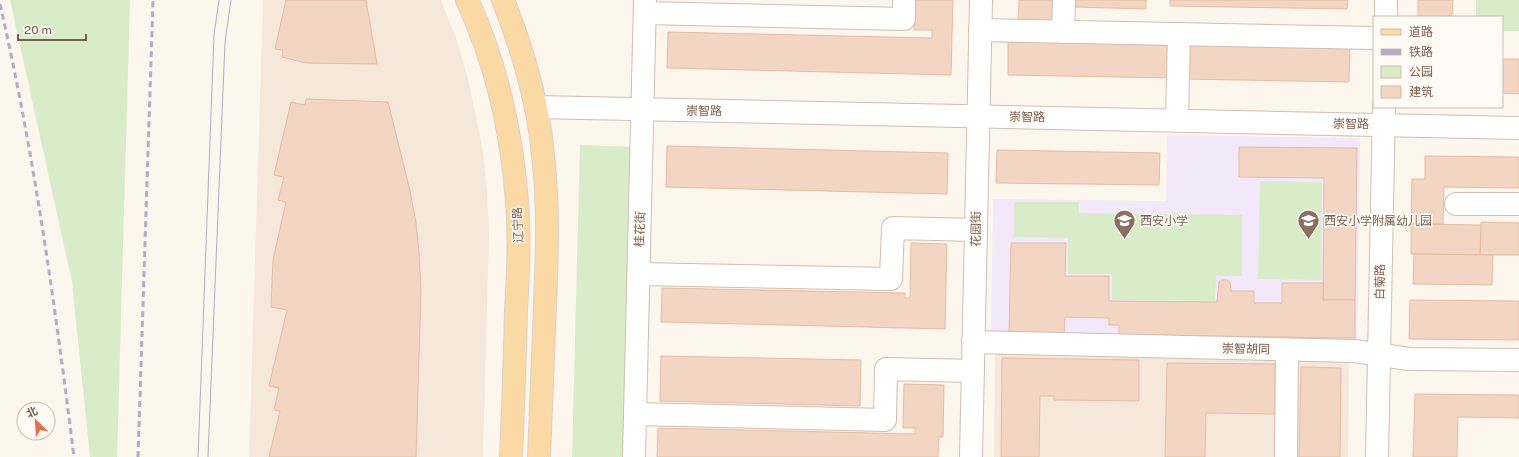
<svg xmlns="http://www.w3.org/2000/svg" width="1519" height="457" font-family="'Public Sans','Noto Sans SC',sans-serif">
  <style>
    .residential { fill: #f5e8da }
    .education { fill: #f3e8fa }
    .green { fill: #d8ecc9 }
    .building { fill: #f3d5c3; stroke: #e6bba3 }
    .lines { fill: none; stroke-linecap: round; stroke-linejoin: round }
    .minor-casing { stroke: #d1beb0; stroke-width: 24 }
    .major-casing { stroke: #dad1cd; stroke-width: 24 }
    .minor { stroke: #fff; stroke-width: 22 }
    .major { stroke: #fbd9a5; stroke-width: 22 }
    .tram { stroke: #b9a8c9; stroke-width: 1 }
    .rail { stroke: #b9a8c9; stroke-width: 3; stroke-dasharray: 6 4; stroke-linecap: butt }
    .labels { text-anchor: middle; dominant-baseline: central; stroke-width: 3; stroke-linejoin: round; paint-order: stroke }
    .street-label { font-size: 12px; fill: #7a5c4d; stroke: #fffaf3 }
    .education-label { font-size: 12px; fill: #785e54; stroke: #fffaf3; text-anchor: start }
  </style>
  <rect width="100%" height="100%" fill="#fdf6ec"/>
  <g class="residential">
    <path d="M263,0H441L442,3L456,38L467,75L475,112L483,152L487,192L489,232L483,457H249Z"/>
    <path d="M995,353L1349,358L1348,457H994Z"/>
  </g>
  <path class="education" d="M1167,135L1360,138L1357,340L991,335L993,199L1166,201Z"/>
  <g class="green">
    <path d="M10,0H130L117,457H90L72,282Z"/>
    <path d="M1476,0H1519V31H1502V17H1476Z"/>
    <path d="M580,145L634,147L626,457H572Z"/>
    <path d="M1260,181L1322,182L1321,280L1258,279Z"/>
    <path d="M1014,202H1079V213L1242,215V276H1216L1215,301L1112,300V274H1068V238L1014,237Z"/>
  </g>
  <g class="building">
    <path d="M286,0H366L377,64L306,63L282,57L283,50L275,49Z"/>
    <path d="M915,0H953L951,75L667,68L668,32L932,38V30H914Z"/>
    <path d="M1019,0H1057V21H1018Z"/>
    <path d="M1075,0H1146V9L1075,7Z"/>
    <path d="M1170,0H1348L1347,9L1170,6Z"/>
    <path d="M1418,0H1453L1452,17H1418Z"/>
    <path d="M1008,40L1173,44L1172,78L1008,75Z"/>
    <path d="M1185,44L1350,48L1349,82L1184,79Z"/>
    <path d="M1502,59H1519V94L1502,93Z"/>
    <path d="M306,99L388,102L410,191L416,223L419,252L421,290L416,457H269L280,411L274,410L279,388L269,386L287,310L271,307L273,260L286,202L278,200L284,177L274,175L291,102L305,105Z"/>
    <path d="M667,146L948,153L947,194L666,187Z"/>
    <path d="M1239,147L1357,148L1355,300H1323L1324,178L1239,177Z"/>
    <path d="M997,150L1160,153L1159,185L996,183Z"/>
    <path d="M1425,156L1519,157V188L1444,187L1443,224H1411L1412,179H1425Z"/>
    <path d="M1481,222L1519,223V255H1480Z"/>
    <path d="M1411,224L1481,225L1480,255L1411,254Z"/>
    <path d="M911,243L947,244L945,329L661,322L662,288L905,293V298H910Z"/>
    <path d="M1011,243H1066L1065,276H1109V301L1217,302L1219,282L1222,280H1227L1230,282L1231,291H1254V303H1282V283H1323V300H1355V338L1119,335V325H1109V318L1065,317L1064,335L1009,334Z"/>
    <path d="M1414,254L1493,255L1492,285L1413,284Z"/>
    <path d="M1410,300L1519,301V340L1409,339Z"/>
    <path d="M661,356L861,360L860,406L660,401Z"/>
    <path d="M1002,358L1139,360V401L1054,400V396H1040L1039,457H1001Z"/>
    <path d="M1167,363L1275,364V414L1206,413L1205,457H1165Z"/>
    <path d="M1301,367L1341,368L1340,457H1299Z"/>
    <path d="M904,384L944,385L943,437H939L938,457H657L658,428L915,434V428H903Z"/>
    <path d="M1415,394L1519,395V418L1458,417L1457,457H1413Z"/>
  </g>
  <g class="lines">
    <defs>
      <g id="minor">
        <path d="M645,13L904,19V0"/>
        <path d="M1386,17V0"/>
        <path d="M980,30L1374,38"/>
        <path d="M1063,32L1064,0"/>
        <path d="M536,107L1519,128"/>
        <path d="M1177,121L1179,34"/>
        <path d="M1456,204H1519"/>
        <path d="M639,274L891,279L893,228L976,230"/>
        <path d="M973,342L1354,351L1409,359L1519,360"/>
        <path d="M635,414L885,420L886,369L973,371"/>
        <path d="M634,457L645,0"/>
        <path d="M971,457L981,0"/>
        <path d="M1286,457L1287,350"/>
        <path d="M1377,457L1384,107"/>
      </g>
      <g id="major">
        <path d="M467,0C496,62 512,134 517,202C520,239 518,275 516,311C515,360 513,408 511,457"/>
        <path d="M503,0C523,50 538,101 543,155C549,205 547,255 545,306C543,356 541,407 539,457"/>
      </g>
    </defs>
    <use href="#minor" class="minor-casing"/>
    <use href="#major" class="major-casing"/>
    <use href="#minor" class="minor"/>
    <use href="#major" class="major"/>
    <g class="tram">
      <path d="M198,457L214,35L219,0"/>
      <path d="M208,457L225,42L231,0"/>
    </g>
    <g class="rail">
      <path d="M0,4C34,153 55,305 74,457"/>
      <path d="M138,457L153,0"/>
    </g>
  </g>
  <defs>
    <symbol id="school-pin" viewBox="-11 -11 22 30"><path d="M0 17L-7.5 6A9.5 9.5 0 1 1 7.5 6Z" fill="#8d6e63" stroke="#fffaf3"/><path d="M0-5L7-2L0 1L-7-2ZM-4 1L0 2.5L4 1V4Q0 6-4 4Z" fill="#fff"/></symbol>
  </defs>
  <g fill-rule="evenodd">
    <use href="#school-pin" x="1112" y="208" width="25" height="34"/>
    <use href="#school-pin" x="1296" y="208" width="25" height="34"/>
  </g>
  <g class="labels">
    <g class="street-label">
      <text transform="translate(704 111) rotate(1)">崇智路</text>
      <text transform="translate(1027 117) rotate(1)">崇智路</text>
      <text transform="translate(1351 124) rotate(1)">崇智路</text>
      <text transform="translate(518 225) rotate(-92)">辽宁路</text>
      <text transform="translate(640 229) rotate(-88)">桂花街</text>
      <text transform="translate(976 229) rotate(-89)">花园街</text>
      <text transform="translate(1380 282) rotate(-89)">白菊路</text>
      <text transform="translate(1246 349) rotate(1)">崇智胡同</text>
    </g>
    <g class="education-label">
      <text x="1140" y="221">西安小学</text>
      <text x="1324" y="221">西安小学附属幼儿园</text>
    </g>
  </g>
  <rect x="1373" y="16" width="130" height="92" fill="#fffaf3" stroke="#cabbb1"/>
  <rect x="1381" y="29" width="20" height="6" fill="#fbd9a5" stroke="#cabbb1"/>
  <text x="1409" y="36" font-size="12" fill="#7a5c4d">道路</text>
  <rect x="1381" y="49" width="20" height="6" fill="#b9a8c9" stroke="#cabbb1"/>
  <text x="1409" y="56" font-size="12" fill="#7a5c4d">铁路</text>
  <rect x="1381" y="66" width="20" height="12" fill="#d8ecc9" stroke="#cabbb1"/>
  <text x="1409" y="76" font-size="12" fill="#7a5c4d">公园</text>
  <rect x="1381" y="86" width="20" height="12" fill="#f3d5c3" stroke="#cabbb1"/>
  <text x="1409" y="96" font-size="12" fill="#7a5c4d">建筑</text>
  <g transform="translate(36 421) rotate(335)"><circle r="19" fill="#fffaf3" stroke="#cabbb1"/>
  <path d="M0-3L7 15L0 10L-7 15Z" fill="#e76f51"/>
  <text y="-6" font-size="11" font-weight="bold" text-anchor="middle" fill="#7a5c4d">北</text>
  </g>
  <path d="M18 34v6h68v-6" fill="none" stroke="#7a5c4d" stroke-width="2"/>
  <text x="24" y="34" font-size="12" fill="#7a5c4d" stroke="#fffaf3" stroke-width="3" paint-order="stroke">20 m</text>
</svg>
